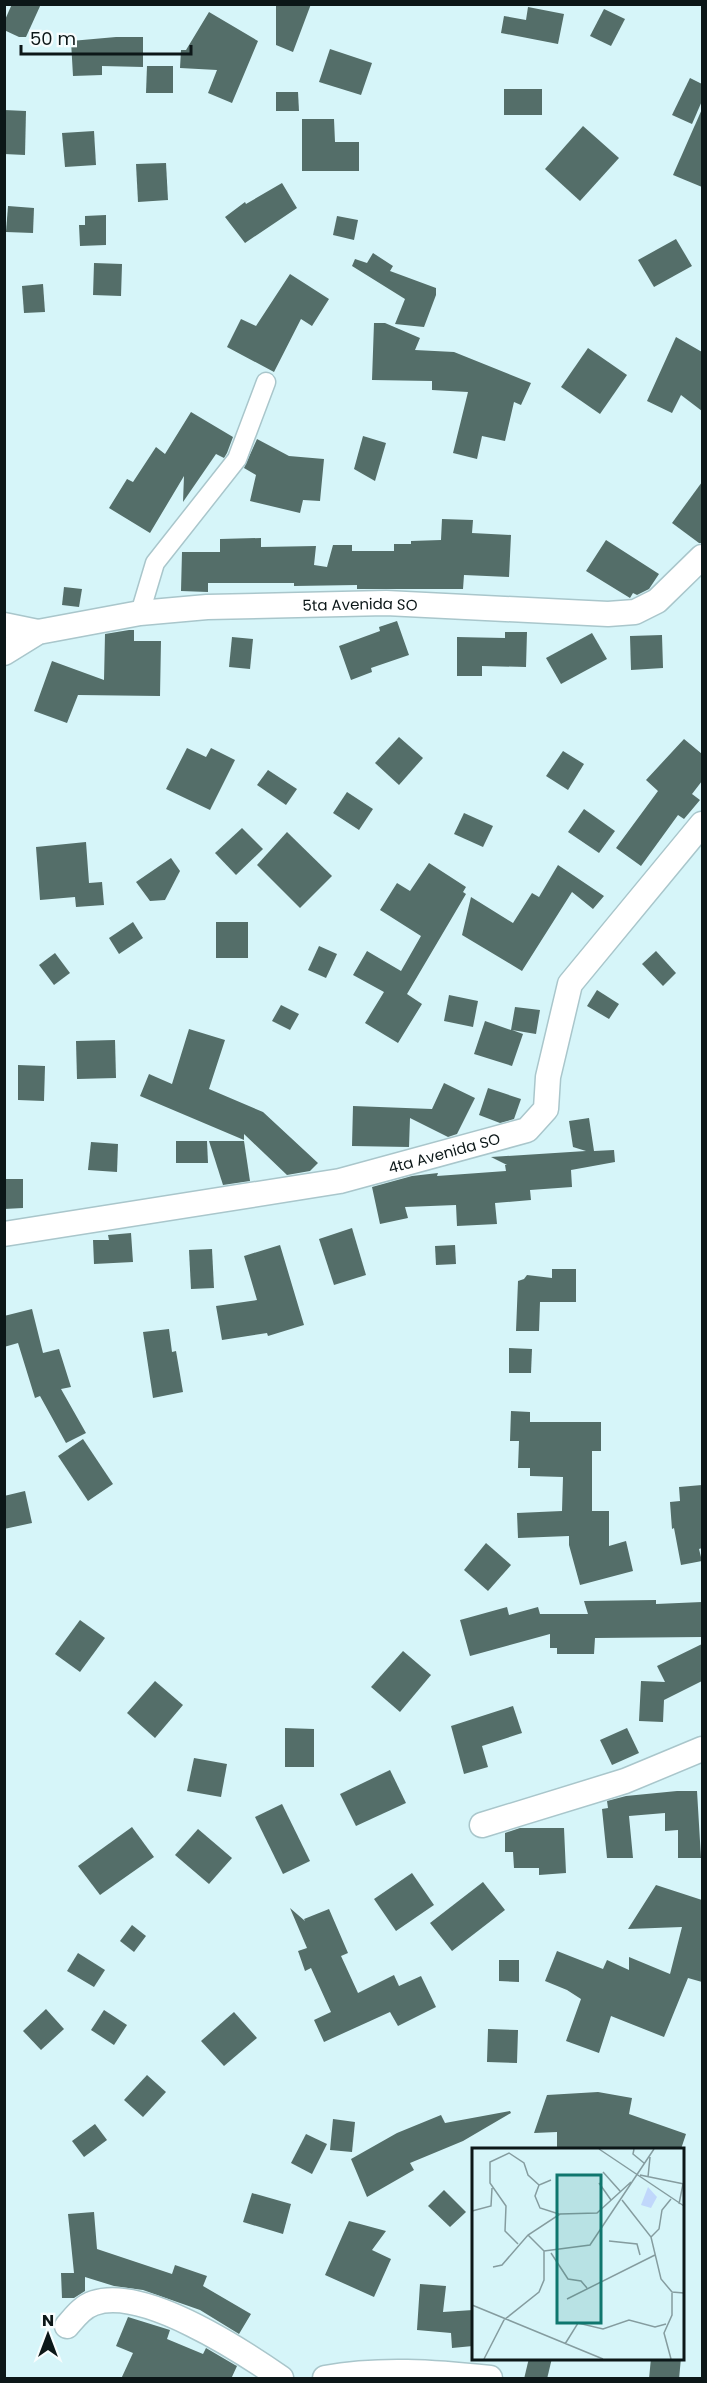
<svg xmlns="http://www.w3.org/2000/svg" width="707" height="2383" font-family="Poppins,sans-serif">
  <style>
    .building { fill: #546e69 }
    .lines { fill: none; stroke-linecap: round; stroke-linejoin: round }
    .pedestrian-casing { stroke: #a9c6cb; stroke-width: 21 }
    .minor-casing { stroke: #a9c6cb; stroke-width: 27 }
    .pedestrian { stroke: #fff; stroke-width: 18 }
    .minor { stroke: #fff; stroke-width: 24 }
    .labels { text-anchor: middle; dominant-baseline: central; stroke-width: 4.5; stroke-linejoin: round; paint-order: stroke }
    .street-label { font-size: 15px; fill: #0c1718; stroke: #f7fdfe }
    .inset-road { fill: none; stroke: #859c9f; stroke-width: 1.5 }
    .view { fill: #0f766e; fill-opacity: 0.15; stroke: #0f766e; stroke-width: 3 }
    .inset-edge { fill: none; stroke: #0c1718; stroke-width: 3 }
  </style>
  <rect width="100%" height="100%" fill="#d6f5f9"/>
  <g class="building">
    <path d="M12,4H41L26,37H19L4,30V22Z"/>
    <path d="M276,4H311L293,52L276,45Z"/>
    <path d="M528,7L564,14L558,44L501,33L504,16L526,20Z"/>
    <path d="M604,9L625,19L611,46L590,36Z"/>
    <path d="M209,12L258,41L232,103L208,93L217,70L180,68L181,50H186Z"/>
    <path d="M116,37H143V67L102,66V75L73,76L71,41Z"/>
    <path d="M330,49L372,63L361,95L319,82Z"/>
    <path d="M147,66H173V93H146Z"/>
    <path d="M690,78L702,84V101L692,124L672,115Z"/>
    <rect x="504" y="89" width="38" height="26"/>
    <path d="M276,92H298L299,111H276Z"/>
    <path d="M702,109V187L673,175Z"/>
    <path d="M4,110L26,111L25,155L4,154Z"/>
    <path d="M302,119H334L335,142H359V171H302Z"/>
    <path d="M583,126L619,158L580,201L545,169Z"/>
    <path d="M94,131L96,165L65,167L62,133Z"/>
    <path d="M166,163L168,200L138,202L136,164Z"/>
    <path d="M282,183L297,208L245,243L225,217L245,202L246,204Z"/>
    <path d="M8,206L34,208L33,233L6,232Z"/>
    <path d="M106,215V245L80,246L79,225H85V216Z"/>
    <path d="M337,216L358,220L354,240L333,235Z"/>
    <path d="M676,239L692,266L654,287L638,260Z"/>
    <path d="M373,253L393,266L390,271L436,288V295L424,327L395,324L405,299L352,266L355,259L367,263Z"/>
    <path d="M94,263L122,264L121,296L93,295Z"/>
    <path d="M290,274L329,299L312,326L301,319L274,372L227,347L241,319L256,326Z"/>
    <path d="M43,284L45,312L24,313L22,286Z"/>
    <path d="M374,323H385L420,338L415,350L454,352L531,383L521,405L514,402L505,441L482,436L477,459L453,453L468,392L432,390V381L372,380Z"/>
    <path d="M676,337L702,352V411L681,395L672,413L647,401Z"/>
    <path d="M588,348L627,375L600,414L561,387Z"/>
    <path d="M191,412L233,437L227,453L224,458L216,454L183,502L184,476L150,533L109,508L127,479L133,482L156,447L165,454Z"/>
    <path d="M363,436L386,443L375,481L354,469Z"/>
    <path d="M257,439L289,456L324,459L320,501L303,500L300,513L250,501L256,475L244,468Z"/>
    <path d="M702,482V543H699L672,523Z"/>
    <path d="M442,519L473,520L472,533L511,535L509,577L464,575L463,589H357V585L294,586V583H208V592L181,591L182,552H220V539L261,538V547L316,546L314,565L327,567L333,545H352V551H394V544H411V541L441,540Z"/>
    <path d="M606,540L659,574L649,589L637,595L633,593L630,598L586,571Z"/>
    <path d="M64,587L82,589L79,607L62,605Z"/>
    <path d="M397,621L409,655L371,668L372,672L351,680L339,646L380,631L379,627Z"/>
    <path d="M129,630H134V641H161L160,696L78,695L67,723L34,711L52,661L104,680L105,634Z"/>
    <path d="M505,632H527L526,667L482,666V676H457V637L505,638Z"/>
    <path d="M592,633L607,659L561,684L546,658Z"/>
    <path d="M662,635L663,668L631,670L630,636Z"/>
    <path d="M232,637L253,639L250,669L229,667Z"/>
    <path d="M399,737L423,758L399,785L375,763Z"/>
    <path d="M684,739L702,754V781L692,794L700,800L684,819L678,815L641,866L616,848L658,791L646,780Z"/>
    <path d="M187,748L206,757L211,748L235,760L210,810L166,789Z"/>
    <path d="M563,751L584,764L568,790L546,776Z"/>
    <path d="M268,770L297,789L286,805L257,785Z"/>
    <path d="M347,792L373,809L359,830L333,813Z"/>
    <path d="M584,809L615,831L599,853L568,832Z"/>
    <path d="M464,813L493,826L483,847L454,834Z"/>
    <path d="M242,828L263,849L236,875L215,853Z"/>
    <path d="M287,832L332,876L300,908L257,865Z"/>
    <path d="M86,842L89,883L102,882L104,905L76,907L75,897L40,900L36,847Z"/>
    <path d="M171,858L180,871L165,900L150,901L136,882Z"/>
    <path d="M429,863L466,887L463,892L466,894L407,994L422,1004L398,1043L365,1023L384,992L353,975L367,951L401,971L421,936L380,910L397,883L410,891Z"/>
    <path d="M558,865L604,896L593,909L572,892L522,971L462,935L471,897L513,923L532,893L539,897Z"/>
    <path d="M133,922L143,938L119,954L109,938Z"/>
    <rect x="216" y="922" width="32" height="36"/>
    <path d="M319,946L337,954L326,978L308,970Z"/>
    <path d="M656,951L676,973L663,986L642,964Z"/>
    <path d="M55,953L70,973L54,985L39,965Z"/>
    <path d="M597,990L619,1004L609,1019L587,1006Z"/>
    <path d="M449,995L478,1001L473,1027L444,1021Z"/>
    <path d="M281,1005L299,1014L290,1030L272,1021Z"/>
    <path d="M515,1007L540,1010L536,1034L512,1030L523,1034L512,1066L474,1054L485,1021L511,1030Z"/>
    <path d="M189,1029L225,1040L209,1089L263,1112L318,1163L310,1171L287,1175L244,1134V1140L140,1096L149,1074L172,1084Z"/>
    <path d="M115,1040L116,1078L77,1079L76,1041Z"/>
    <path d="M18,1065L45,1066L44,1101L18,1100Z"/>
    <path d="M444,1083L475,1098L457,1134L448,1137L410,1118L409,1147L352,1146L353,1106L432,1109Z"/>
    <path d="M488,1088L521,1099L514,1119L500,1123L479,1115Z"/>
    <path d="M589,1118L594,1151L614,1150L615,1162L571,1170L572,1187L530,1190L531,1200L495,1203L497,1224L457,1226L456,1205L405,1207L408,1218L380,1224L372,1187L412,1176L438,1173L437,1176L506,1171L505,1165H507L491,1157L586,1151L573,1147L569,1121Z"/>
    <path d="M176,1141H207L208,1163H176Z"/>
    <path d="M209,1141H244L250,1181L223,1185Z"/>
    <path d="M91,1142L118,1144L117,1172L88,1170Z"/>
    <path d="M4,1179H23V1208L4,1209Z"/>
    <path d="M352,1228L366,1275L334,1285L319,1239Z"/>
    <path d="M131,1233L133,1262L94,1264L93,1240H109L108,1235Z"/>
    <path d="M280,1245L304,1325L268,1336L267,1333L222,1340L216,1306L257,1300L244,1256Z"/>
    <path d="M455,1245L456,1264L436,1265L435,1246Z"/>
    <path d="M212,1249L214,1288L191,1289L189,1250Z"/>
    <path d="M552,1269H576V1302H540L539,1331H516L518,1281L524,1279L527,1275L552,1278Z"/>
    <path d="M32,1309L43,1353L59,1349L71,1387L61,1389L86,1433L66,1443L40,1396L35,1398L18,1343L4,1347V1316Z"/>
    <path d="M169,1329L172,1352L176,1351L183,1392L153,1398L143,1332Z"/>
    <path d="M509,1348L532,1349L531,1373H509Z"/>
    <path d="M511,1411L530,1412V1422H601V1451H592V1511H609V1546L626,1541L633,1571L580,1585L569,1545V1536L518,1538L517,1513L562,1511L563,1477L530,1476V1468H518L519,1441H510Z"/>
    <path d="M83,1439L113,1484L88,1501L58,1456Z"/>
    <path d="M702,1485V1548L699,1549L702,1561L681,1565L674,1528L672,1529L670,1502L680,1501L679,1487Z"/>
    <path d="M25,1491L32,1523L4,1529V1496Z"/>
    <path d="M486,1543L511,1565L488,1591L464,1570Z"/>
    <path d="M656,1600V1604L702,1602V1637L595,1638L594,1654H557V1648H550V1634L470,1656L460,1620L507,1607L509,1615L538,1607L540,1614H588L584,1601Z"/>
    <path d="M80,1620L105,1638L80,1672L55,1654Z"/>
    <path d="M702,1644V1681L664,1700L663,1722L639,1721L641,1681L665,1682L657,1666Z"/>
    <path d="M403,1651L431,1675L400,1712L371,1687Z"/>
    <path d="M155,1681L183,1705L155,1738L127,1713Z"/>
    <path d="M513,1706L522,1733L482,1746L488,1767L464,1774L451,1726Z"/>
    <path d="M285,1728L314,1729V1767H285Z"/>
    <path d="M627,1728L639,1753L612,1765L600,1740Z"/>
    <path d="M194,1758L227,1764L221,1797L187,1791Z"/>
    <path d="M390,1770L406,1803L356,1826L340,1794Z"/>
    <path d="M677,1791H697L701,1858H678V1830L665,1831V1813L629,1816L633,1858H607L602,1809L608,1808L607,1801L626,1796Z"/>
    <path d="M282,1804L310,1861L283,1874L255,1817Z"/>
    <path d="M132,1827L154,1857L100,1895L78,1866Z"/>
    <path d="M520,1828H564L566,1873L539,1875V1868H514L513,1852H505V1833Z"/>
    <path d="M198,1829L232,1858L209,1884L175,1855Z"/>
    <path d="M412,1873L434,1905L396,1931L374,1899Z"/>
    <path d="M483,1882L505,1910L452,1951L430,1923Z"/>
    <path d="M656,1885L702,1900V1982L688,1978L664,2037L611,2016L599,2053L566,2041L581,1999L567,1990L545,1981L557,1951L603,1969L607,1960L629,1970V1957L670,1974L682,1927L628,1929Z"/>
    <path d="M290,1908L305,1921L304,1919L329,1909L348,1953L341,1956L358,1993L394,1975L399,1986L421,1976L436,2007L398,2026L390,2012L324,2042L314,2020L331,2012L311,1968L305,1971L298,1951L307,1948Z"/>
    <path d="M132,1925L146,1936L134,1952L120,1941Z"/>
    <path d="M78,1953L105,1970L94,1987L67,1971Z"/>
    <path d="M499,1960H519V1982L499,1981Z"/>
    <path d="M46,2009L64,2029L41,2050L23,2031Z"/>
    <path d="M104,2010L127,2025L114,2045L91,2030Z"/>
    <path d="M234,2012L257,2038L224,2066L201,2041Z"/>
    <path d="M488,2029L518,2030L517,2063L487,2062Z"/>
    <path d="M147,2075L166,2092L143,2117L124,2100Z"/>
    <path d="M598,2092L632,2098L629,2114L686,2134L681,2149H557V2132L534,2133L547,2095Z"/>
    <path d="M510,2111L511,2113L463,2141L410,2163L414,2170L367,2197L351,2159L397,2133L441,2115L445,2123Z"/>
    <path d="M333,2119L355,2122L352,2152L330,2150Z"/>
    <path d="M95,2124L107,2140L84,2157L72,2141Z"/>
    <path d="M306,2134L327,2144L312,2174L291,2163Z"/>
    <path d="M444,2190L466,2212L450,2227L428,2206Z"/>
    <path d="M252,2193L291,2204L283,2234L243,2222Z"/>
    <path d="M94,2212L97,2249L172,2274L175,2265L207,2276L203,2286L251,2314L239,2334L200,2310L143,2290L114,2286L85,2277V2291L74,2298H62L61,2273H74L68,2214Z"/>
    <path d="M349,2221L386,2231L372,2250L391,2259L374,2297L325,2275Z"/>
    <path d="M420,2284L446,2286L443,2312L473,2310V2346L452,2348L451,2333L417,2330Z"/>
    <path d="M128,2317L170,2330L167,2339L203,2354L206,2348L235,2365L237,2366L231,2379H121L133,2353L116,2346Z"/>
    <path d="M529,2358H552L547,2379H524Z"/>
    <path d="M651,2358H681L679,2379H649Z"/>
  </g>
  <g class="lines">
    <defs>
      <path id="pedestrian" d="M140,613L155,563L237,459L266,382"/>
      <g id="minor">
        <path d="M4,625L38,632"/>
        <path id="s1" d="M4,653L38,632L140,613L207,607L386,603L608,614L635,612L657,601L702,557"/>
        <path id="s2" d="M4,1234L340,1181L527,1130L546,1109L548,1077L570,984L702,824"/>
        <path d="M482,1825L625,1781L702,1749"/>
        <path d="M67,2326C75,2317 82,2307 94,2303C143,2286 242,2351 281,2378"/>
        <path d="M325,2378C379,2368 435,2372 490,2378"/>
      </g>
    </defs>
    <use href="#pedestrian" class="pedestrian-casing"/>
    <use href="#minor" class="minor-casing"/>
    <use href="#pedestrian" class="pedestrian"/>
    <use href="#minor" class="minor"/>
  </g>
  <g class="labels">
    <g class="street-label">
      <text stroke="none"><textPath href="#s1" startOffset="364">5ta Avenida SO</textPath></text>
      <text stroke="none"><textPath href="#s2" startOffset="448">4ta Avenida SO</textPath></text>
    </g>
  </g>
  <g transform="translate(472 2148)">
    <rect width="212" height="212" fill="#d6f5f9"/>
    <path d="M176,39L185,49L179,60L169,57Z" fill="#c0d7fb"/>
    <path class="inset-road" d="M127,1L212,58M162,1L161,6L172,15M131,24L148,43M168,27L212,36M176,29L178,9M79,32L67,37L63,48L68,60L87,66M127,35L139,52M150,52L179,89L189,131L200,144L212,145M207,56L211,36M0,63L19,58L20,40M56,87L72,103M179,89L187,81L190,62L199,51M137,93L165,96L168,107M46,96L33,83L34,58L18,35V14L37,5L52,15L56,27L67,37M72,103L118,97L182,1M79,105L96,131L109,133L115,140M21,119L30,117L56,87L88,66L125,65L159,34M95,151L183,107M0,157L131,211M93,196L106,175L131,181L157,172L183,179L194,176M12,211L32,172L67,144L72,132V103M199,211L192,185L200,167V145"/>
    <path class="view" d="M85,27H129V175H85Z"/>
    <rect width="212" height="212" class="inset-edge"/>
  </g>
  <rect width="707" height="2383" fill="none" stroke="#0c1718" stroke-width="12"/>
  <g transform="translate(48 2335)" stroke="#f7fdfe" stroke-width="4.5" paint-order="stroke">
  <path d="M0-4.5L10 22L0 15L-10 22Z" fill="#0c1718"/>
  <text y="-9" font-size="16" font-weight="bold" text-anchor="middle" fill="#0c1718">N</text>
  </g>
  <path d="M21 45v9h170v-9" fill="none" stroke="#0c1718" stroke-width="3"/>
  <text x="30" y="45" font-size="18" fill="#0c1718" stroke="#f7fdfe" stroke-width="4.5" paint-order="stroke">50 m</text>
</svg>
